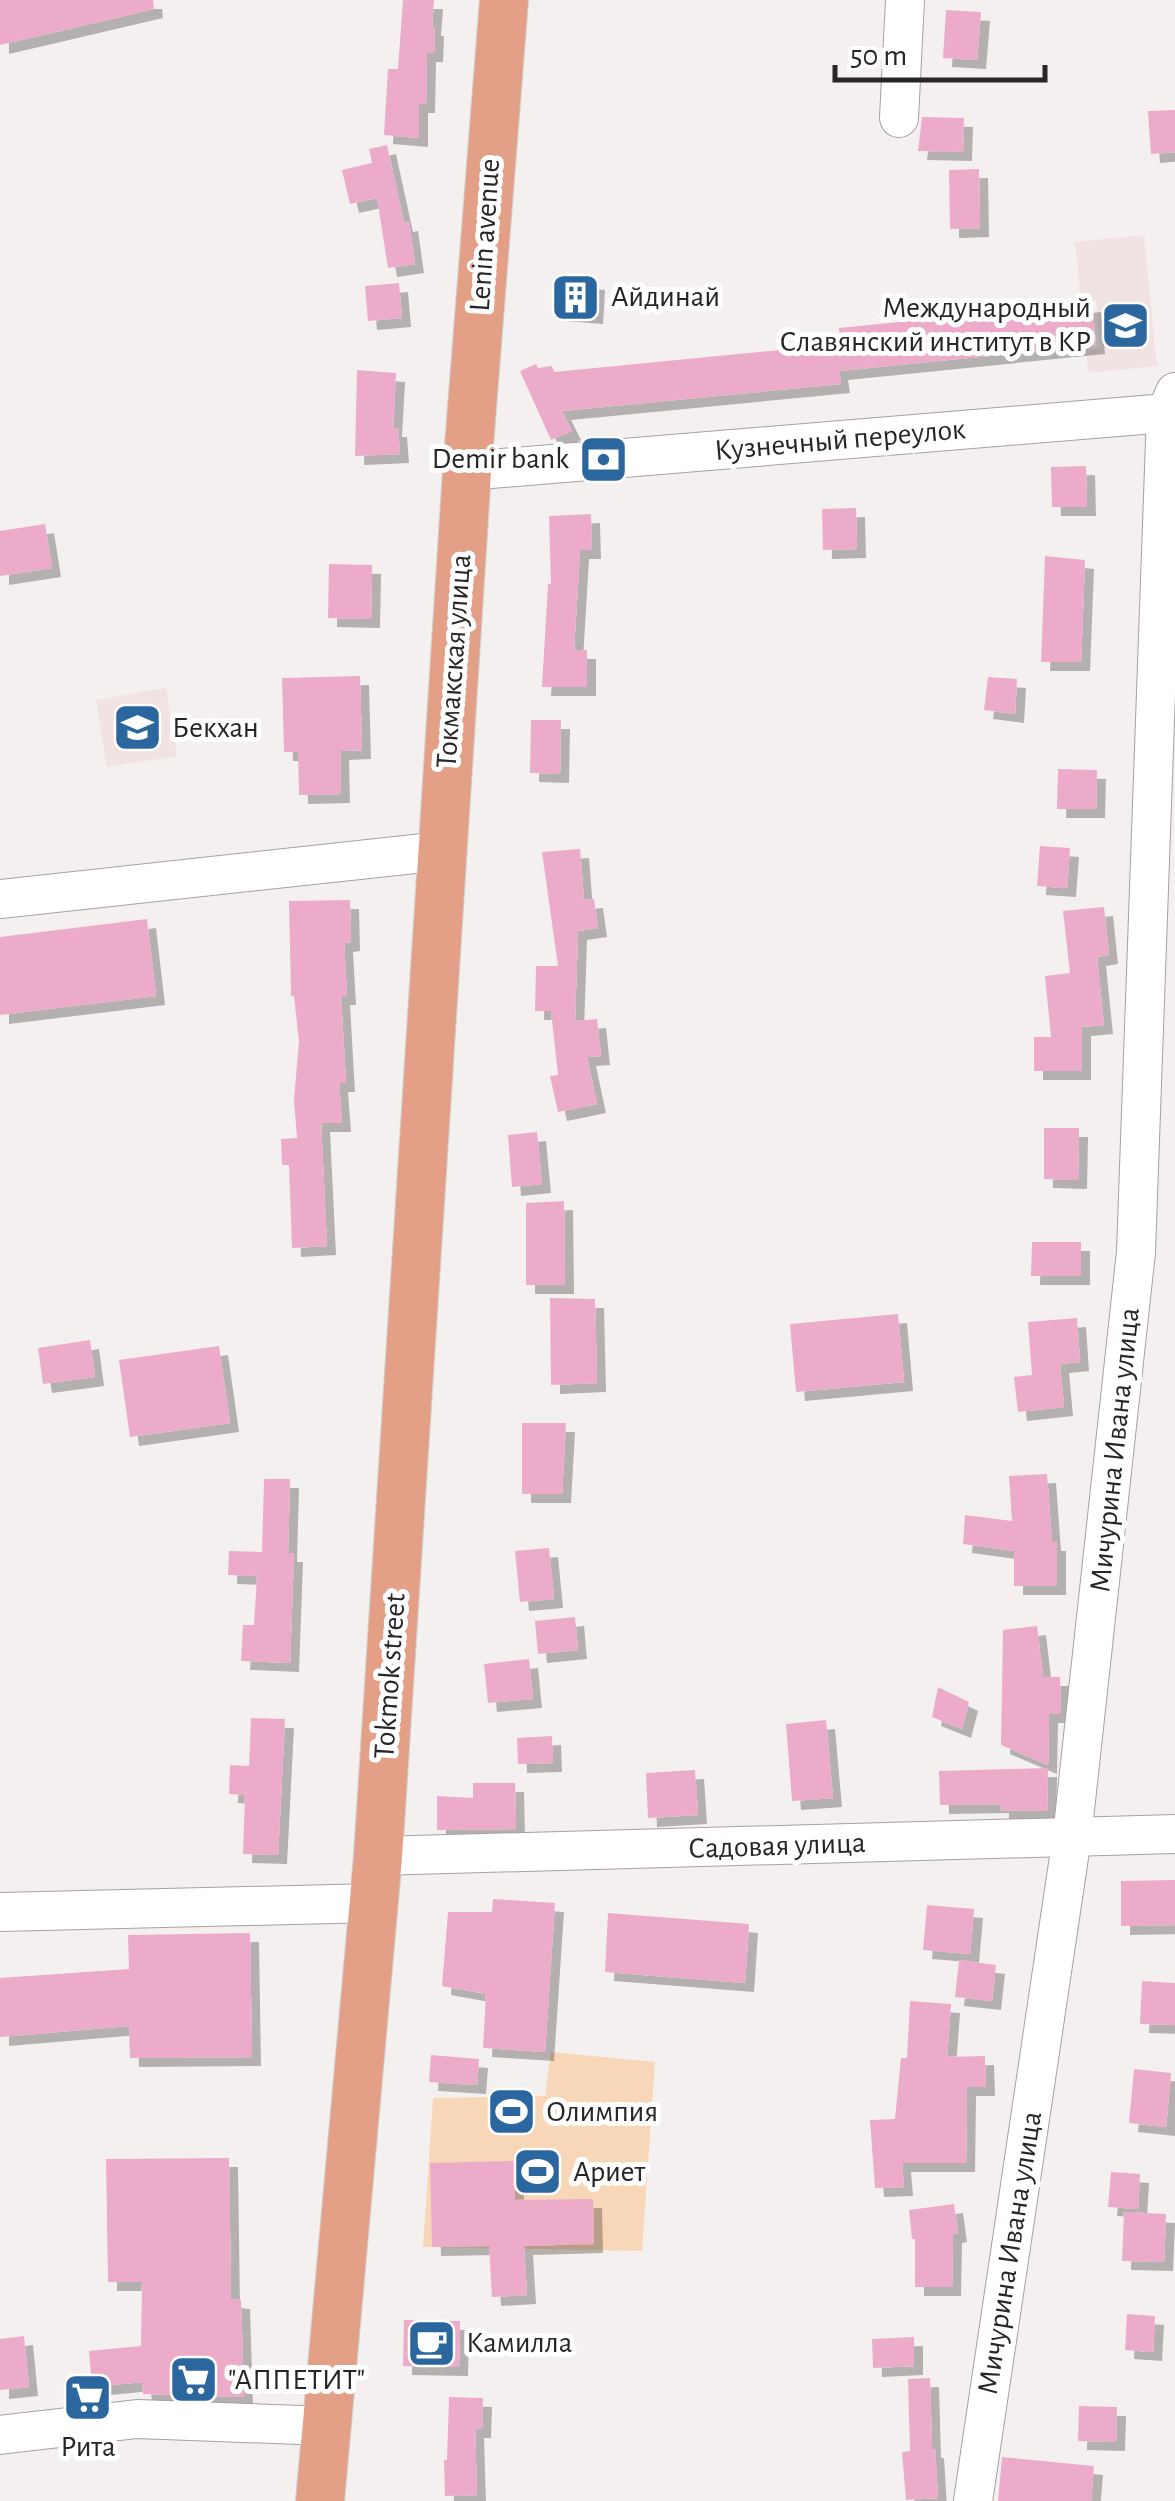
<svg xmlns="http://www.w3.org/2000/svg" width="1175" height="2501" font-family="'Alegreya Sans',sans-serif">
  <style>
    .built { fill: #f1e2e3 }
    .green { fill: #f8d7b8 }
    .building { fill: #ecacc9; filter: url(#shadow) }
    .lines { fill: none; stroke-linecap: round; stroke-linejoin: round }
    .minor-casing { stroke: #a7a1a1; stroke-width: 40 }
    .major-casing { stroke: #cfcfcf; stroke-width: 50 }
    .minor { stroke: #fff; stroke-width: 38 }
    .major { stroke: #e3a087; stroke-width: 48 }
    .labels { text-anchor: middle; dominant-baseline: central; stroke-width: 10; stroke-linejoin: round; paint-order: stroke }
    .street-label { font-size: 30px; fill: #272525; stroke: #fefefe }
    .poi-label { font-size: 30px; fill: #272525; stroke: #fefefe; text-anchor: start }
  </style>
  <defs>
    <filter id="shadow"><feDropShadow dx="9" dy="9" stdDeviation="0" flood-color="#0004"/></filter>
  </defs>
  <rect width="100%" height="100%" fill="#f5f0f0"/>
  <g class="built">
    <path d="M1144,235L1157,366L1088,373L1086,350L1101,348L1096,300L1081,301L1075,242Z"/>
    <path d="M166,688L177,756L107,767L96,700Z"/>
  </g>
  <path class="green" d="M551,2052L655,2062L642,2251L423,2247L433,2098L545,2096Z"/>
  <g class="building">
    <path d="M0,0H153L154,9L0,45Z"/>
    <path d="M403,0H434L432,27H435L434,53H427L426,104H419V138L384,135L388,69H398Z"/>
    <path d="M946,10L981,12L977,60L943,58Z"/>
    <path d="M1175,110V152L1151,154L1148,111Z"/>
    <path d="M922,117L964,118L963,152L918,151Z"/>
    <path d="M387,145L404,223L409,222L415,264L388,268L377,198L350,204L342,170L372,163L369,149Z"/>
    <path d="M979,169L980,228L950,229L949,170Z"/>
    <path d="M560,277L596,281L594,315L555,312Z"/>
    <path d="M399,283L402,318L368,321L365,286Z"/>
    <path d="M1092,303L1096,345L839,371L841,384L562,411L572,431L551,440L520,371L536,364L538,368L552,366L554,372L841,344L839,328Z"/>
    <path d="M357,370L396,373L393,428H398L400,454L355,456Z"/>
    <path d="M1086,466L1087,507H1052L1051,467Z"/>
    <path d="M856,508L857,549L823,550L822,509Z"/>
    <path d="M591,514L592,550H580L574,650H587V687H542L548,584H551L549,516Z"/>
    <path d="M45,524L52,568L0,576V531Z"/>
    <path d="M1045,556L1085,560L1081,662H1041Z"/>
    <path d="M329,564L372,565L371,619L328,618Z"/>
    <path d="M360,676L362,750L340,751L341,794L299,795L298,752H284L282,678Z"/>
    <path d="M988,677L1017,679L1015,714L984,710Z"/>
    <path d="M531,720H561L560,774L530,773Z"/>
    <path d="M1058,769L1097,770L1096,809H1057Z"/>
    <path d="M1040,846L1070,848L1067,888L1037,886Z"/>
    <path d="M580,849L584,900L594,899L598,928L578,931L575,1021L597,1019L601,1056L587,1057L597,1104L558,1112L550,1076L558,1075L551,1011H535L536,966H558L542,852Z"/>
    <path d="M350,900L351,942L344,943L347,996H341L346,1083H339L342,1123H321L327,1246L292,1248L289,1165H282L281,1139L297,1138L294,1100L299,1041L294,996H291L289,901Z"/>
    <path d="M1104,907L1109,955L1097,957L1104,1025L1082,1027V1071H1034V1037H1051L1045,976L1070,973L1063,911Z"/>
    <path d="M147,919L156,996L0,1015V937Z"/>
    <path d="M1044,1128H1079L1078,1180L1044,1179Z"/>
    <path d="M537,1132L542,1184L512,1187L508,1135Z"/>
    <path d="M564,1201L565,1285H526V1203Z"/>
    <path d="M1032,1242H1081V1276H1031Z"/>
    <path d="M550,1298L595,1299L597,1383L551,1385Z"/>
    <path d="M898,1314L904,1382L796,1392L790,1324Z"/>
    <path d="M1077,1318L1080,1362L1060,1364L1064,1407L1018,1412L1014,1377L1032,1375L1028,1322Z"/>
    <path d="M90,1340L95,1377L43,1384L38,1348Z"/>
    <path d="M219,1346L230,1423L130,1437L119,1360Z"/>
    <path d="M522,1423H566L562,1494H522Z"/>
    <path d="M1047,1474L1052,1542H1057V1586H1014V1551L963,1544L965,1515L1012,1521L1009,1476Z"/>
    <path d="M264,1479H290L288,1553H294L290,1663L241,1661L243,1625H254L257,1576L228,1575L229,1551L262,1552Z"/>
    <path d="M549,1548L554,1599L520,1602L515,1551Z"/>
    <path d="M575,1617L578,1650L538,1654L535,1621Z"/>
    <path d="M1037,1626L1043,1677H1060L1061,1714H1049L1048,1765L1001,1745L1003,1630Z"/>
    <path d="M529,1659L533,1699L488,1703L484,1664Z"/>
    <path d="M938,1687L969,1702L962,1729L932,1717Z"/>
    <path d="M251,1718L285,1719L278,1855L243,1854L245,1795L229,1794L230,1765L249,1766Z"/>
    <path d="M826,1720L833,1798L792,1801L786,1724Z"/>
    <path d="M552,1736L553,1763L518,1764L517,1738Z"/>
    <path d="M1048,1768L1047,1811L1000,1810V1804L940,1805L939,1771Z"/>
    <path d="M695,1770L698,1815L648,1818L646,1773Z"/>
    <path d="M473,1783H515L516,1829L437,1830V1796L473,1798Z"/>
    <path d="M1175,1880V1925L1121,1926V1881Z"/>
    <path d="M493,1899L555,1903L545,2052L483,2048L486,1994L442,1986L448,1912H492Z"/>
    <path d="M927,1905L974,1909L970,1954L923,1950Z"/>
    <path d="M608,1913L749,1924L745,1983L605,1972Z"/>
    <path d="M250,1933L252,2057L130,2058L129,2026L0,2037V1978L129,1969L128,1935Z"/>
    <path d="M959,1960L996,1965L992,2001L955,1997Z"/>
    <path d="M1142,1981L1175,1983V2025L1140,2024Z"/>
    <path d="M910,2001L951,2004L947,2057L985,2056L986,2087H967L966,2163H902L904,2187L875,2188L870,2120L895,2119L901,2058H907Z"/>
    <path d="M431,2055L479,2059L477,2085L429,2082Z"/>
    <path d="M1134,2069L1171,2073L1166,2127L1129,2123Z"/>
    <path d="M229,2158L231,2299L241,2300L244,2397L143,2394L142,2382L92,2387L89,2351L141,2346L142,2282H108L106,2159Z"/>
    <path d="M515,2161V2200L593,2199L594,2244L524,2246L527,2295L492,2297L489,2246L432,2247L430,2163Z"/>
    <path d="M1111,2172L1140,2174L1138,2209L1108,2207Z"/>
    <path d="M954,2204L958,2233L953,2234L952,2287H915V2239H912L909,2210Z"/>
    <path d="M1124,2212L1166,2214L1164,2262L1122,2261Z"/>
    <path d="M1127,2314L1155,2316L1153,2352L1125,2350Z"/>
    <path d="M404,2320L460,2321L459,2367L403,2366Z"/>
    <path d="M24,2336L29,2387L0,2390V2339Z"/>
    <path d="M914,2337V2366L873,2368L872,2339Z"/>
    <path d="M930,2378L932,2449H935L938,2498L906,2500L902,2452L910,2451L908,2379Z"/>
    <path d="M449,2397L483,2398L482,2429H475L477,2495L445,2496L444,2460H447Z"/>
    <path d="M1079,2406L1117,2407L1116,2442L1078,2441Z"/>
    <path d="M1002,2457L1094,2466L1091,2501H998Z"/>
  </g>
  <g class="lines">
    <defs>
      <g id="minor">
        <path d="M899,118L905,0"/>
        <path d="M467,471L1166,413"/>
        <path d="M0,899L442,851"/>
        <path d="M378,1856L1175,1834"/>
        <path d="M0,1912L374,1903"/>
        <path d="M0,2435L137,2419L327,2426"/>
        <path d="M973,2501L1072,1837L1136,1252L1166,413L1175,392"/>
      </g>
      <path id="major" d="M320,2501L378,1856L467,471L504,0"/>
    </defs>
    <use href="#minor" class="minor-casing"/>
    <use href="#major" class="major-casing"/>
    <use href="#minor" class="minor"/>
    <use href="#major" class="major"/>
  </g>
  <defs>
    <symbol id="building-square" viewBox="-11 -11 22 22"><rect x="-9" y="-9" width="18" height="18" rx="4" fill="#2b669e" stroke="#fefefe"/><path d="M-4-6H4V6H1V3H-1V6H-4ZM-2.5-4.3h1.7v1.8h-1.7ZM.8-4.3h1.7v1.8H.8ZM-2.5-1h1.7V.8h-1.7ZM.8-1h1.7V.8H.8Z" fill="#fff"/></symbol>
    <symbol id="university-square" viewBox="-11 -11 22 22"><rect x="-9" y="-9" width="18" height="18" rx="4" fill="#2b669e" stroke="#fefefe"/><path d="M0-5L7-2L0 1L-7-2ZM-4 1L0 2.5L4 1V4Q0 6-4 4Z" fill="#fff"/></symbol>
    <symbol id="bank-square" viewBox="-11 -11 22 22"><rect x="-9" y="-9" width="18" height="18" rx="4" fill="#2b669e" stroke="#fefefe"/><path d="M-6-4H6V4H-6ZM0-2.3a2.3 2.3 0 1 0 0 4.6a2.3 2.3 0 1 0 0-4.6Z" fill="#fff"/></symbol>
    <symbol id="school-square" viewBox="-11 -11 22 22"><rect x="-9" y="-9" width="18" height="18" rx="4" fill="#2b669e" stroke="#fefefe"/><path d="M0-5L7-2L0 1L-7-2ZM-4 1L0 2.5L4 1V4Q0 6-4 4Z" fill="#fff"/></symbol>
    <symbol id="stadium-square" viewBox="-11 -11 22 22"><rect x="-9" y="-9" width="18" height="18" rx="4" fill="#2b669e" stroke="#fefefe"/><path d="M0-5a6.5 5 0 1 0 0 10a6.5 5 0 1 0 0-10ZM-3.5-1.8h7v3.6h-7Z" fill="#fff"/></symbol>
    <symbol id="cafe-square" viewBox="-11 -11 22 22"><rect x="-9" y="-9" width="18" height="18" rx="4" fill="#2b669e" stroke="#fefefe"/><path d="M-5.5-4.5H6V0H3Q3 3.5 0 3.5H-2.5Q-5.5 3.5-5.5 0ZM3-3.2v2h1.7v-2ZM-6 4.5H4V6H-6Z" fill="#fff"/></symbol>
    <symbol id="supermarket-square" viewBox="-11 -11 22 22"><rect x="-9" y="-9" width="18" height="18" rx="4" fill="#2b669e" stroke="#fefefe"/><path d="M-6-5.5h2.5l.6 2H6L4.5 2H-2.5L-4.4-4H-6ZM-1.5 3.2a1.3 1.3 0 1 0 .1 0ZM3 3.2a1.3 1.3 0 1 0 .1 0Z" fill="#fff"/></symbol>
  </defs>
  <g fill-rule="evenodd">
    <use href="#building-square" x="548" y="270" width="55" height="55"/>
    <use href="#university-square" x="1098" y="298" width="55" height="55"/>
    <use href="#bank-square" x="576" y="432" width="55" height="55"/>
    <use href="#school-square" x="110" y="700" width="55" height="55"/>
    <use href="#stadium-square" x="484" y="2084" width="55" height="55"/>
    <use href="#stadium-square" x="510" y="2144" width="55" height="55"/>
    <use href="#cafe-square" x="404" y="2316" width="55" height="55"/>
    <use href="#supermarket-square" x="166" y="2352" width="55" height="55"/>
    <use href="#supermarket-square" x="60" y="2370" width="55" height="55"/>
  </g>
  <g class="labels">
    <g class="street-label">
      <text transform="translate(485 235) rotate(-86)">Lenin avenue</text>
      <text transform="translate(840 440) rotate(-5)">Кузнечный переулок</text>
      <text transform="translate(454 661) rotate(-86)">Токмакская улица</text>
      <text transform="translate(1115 1450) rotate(-84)">Мичурина Ивана улица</text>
      <text transform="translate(390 1676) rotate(-86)">Tokmok street</text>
      <text transform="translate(777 1846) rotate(-2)">Садовая улица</text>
      <text transform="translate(1010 2253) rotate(-81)">Мичурина Ивана улица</text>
    </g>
    <g class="poi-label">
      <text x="611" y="297">Айдинай</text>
      <text x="1091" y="308" text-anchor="end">Международный<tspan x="1091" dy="34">Славянский институт в КР</tspan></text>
      <text x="569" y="459" text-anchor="end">Demir bank</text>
      <text x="172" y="728">Бекхан</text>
      <text x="546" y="2112">Олимпия</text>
      <text x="573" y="2172">Ариет</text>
      <text x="466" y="2343">Камилла</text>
      <text x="228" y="2380">"АППЕТИТ"</text>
      <text x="88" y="2447" text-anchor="middle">Рита</text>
    </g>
  </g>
  <path d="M835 65v15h210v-15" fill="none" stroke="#272525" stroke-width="5"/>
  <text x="850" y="65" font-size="30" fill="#272525" stroke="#fefefe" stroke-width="8" paint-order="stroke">50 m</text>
</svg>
